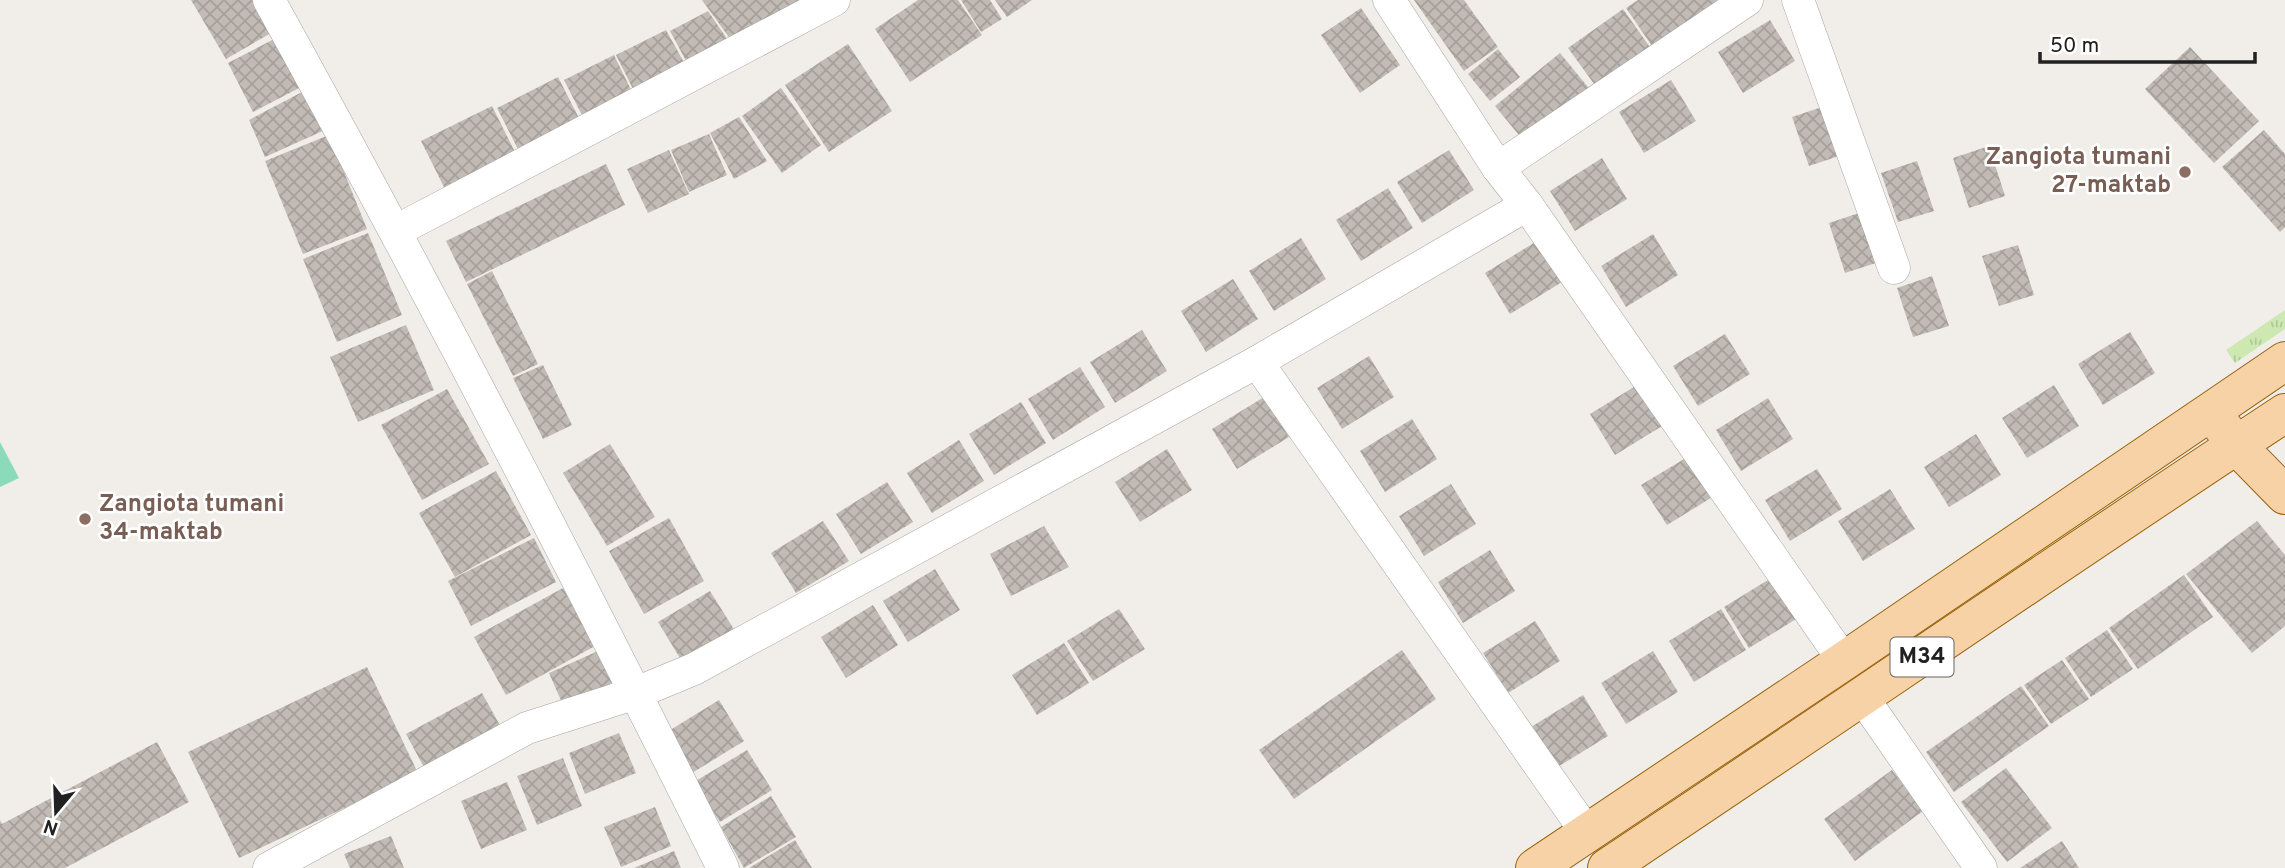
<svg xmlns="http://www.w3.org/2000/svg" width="2285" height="868" font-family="Overpass,sans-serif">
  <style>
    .grass { fill: url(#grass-tufts) }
    .pitch { fill: #8bdbba }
    .building { fill: url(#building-cross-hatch) }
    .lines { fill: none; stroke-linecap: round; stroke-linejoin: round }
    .minor-casing { stroke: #a5a5a5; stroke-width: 33 }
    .major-casing { stroke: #976308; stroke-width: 40 }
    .minor { stroke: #fff; stroke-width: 32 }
    .major { stroke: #f7d2a7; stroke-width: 38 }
    .education-dot { fill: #8d6e63; stroke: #fff; stroke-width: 2.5 }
    .labels { text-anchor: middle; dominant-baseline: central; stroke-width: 5; stroke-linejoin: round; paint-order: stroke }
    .shield { fill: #fff; stroke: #646464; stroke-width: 2 }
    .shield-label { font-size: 23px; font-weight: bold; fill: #212121 }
    .education-label { font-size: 24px; font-weight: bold; fill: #785e54; stroke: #fff; text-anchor: end }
  </style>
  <defs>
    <pattern id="grass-tufts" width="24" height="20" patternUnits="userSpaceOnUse" patternTransform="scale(1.75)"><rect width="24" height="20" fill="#cee8b2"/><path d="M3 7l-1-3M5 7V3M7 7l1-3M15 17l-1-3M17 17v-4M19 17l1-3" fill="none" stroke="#b1c799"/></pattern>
    <pattern id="building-cross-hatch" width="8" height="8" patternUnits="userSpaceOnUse" patternTransform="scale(1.75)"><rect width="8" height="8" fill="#c2bab5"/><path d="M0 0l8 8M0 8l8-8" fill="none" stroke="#a6a09b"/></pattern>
  </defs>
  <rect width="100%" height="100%" fill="#f1eee9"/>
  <path class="grass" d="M2285,310V329L2235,363L2226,350Z"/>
  <path class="pitch" d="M0,442L19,478L0,487Z"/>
  <g class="building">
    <path d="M191,0H252L271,33L226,59Z"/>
    <path d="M702,0H809L736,47Z"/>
    <path d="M918,0H958L982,35L910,82L875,29Z"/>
    <path d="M961,0H990L1002,19L981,32Z"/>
    <path d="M995,0H1032L1007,17Z"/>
    <path d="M1414,0H1464L1498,47L1464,71Z"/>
    <path d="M1638,0H1725L1654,49L1626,8Z"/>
    <path d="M1361,8L1400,65L1360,93L1321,35Z"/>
    <path d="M1623,9L1652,50L1597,88L1568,48Z"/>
    <path d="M708,11L734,49L692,72L670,31Z"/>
    <path d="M1770,20L1795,61L1743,93L1718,52Z"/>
    <path d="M666,30L690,73L638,99L616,55Z"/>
    <path d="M276,38L301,87L253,112L228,63Z"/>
    <path d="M848,44L892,111L829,152L785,85Z"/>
    <path d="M2190,47L2259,121L2214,163L2145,89Z"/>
    <path d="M1498,49L1520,77L1490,101L1468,74Z"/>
    <path d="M1560,53L1592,92L1527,145L1495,106Z"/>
    <path d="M614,55L636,100L587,125L564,80Z"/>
    <path d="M558,77L583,126L522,157L497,108Z"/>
    <path d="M1671,80L1696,121L1644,153L1619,112Z"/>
    <path d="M781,88L821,145L782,173L742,116Z"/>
    <path d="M304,91L325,130L265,157L249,120Z"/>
    <path d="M1828,105L1845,154L1809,166L1792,117Z"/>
    <path d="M492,106L518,158L447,193L421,141Z"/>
    <path d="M739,117L767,161L734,179L710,133Z"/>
    <path d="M2264,130L2285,154V227L2280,232L2222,167Z"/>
    <path d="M709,134L727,175L689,192L671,150Z"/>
    <path d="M329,135L367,229L303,254L265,161Z"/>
    <path d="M1989,146L2005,196L1969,208L1953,158Z"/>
    <path d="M669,150L689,194L648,213L627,169Z"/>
    <path d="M1449,150L1474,190L1422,223L1397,182Z"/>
    <path d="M1602,158L1627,199L1575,231L1550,191Z"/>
    <path d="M1917,161L1934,211L1898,222L1881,173Z"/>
    <path d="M606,164L625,205L466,282L446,241Z"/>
    <path d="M1388,188L1413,228L1361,261L1336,220Z"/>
    <path d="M1865,211L1882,261L1845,273L1829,223Z"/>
    <path d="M368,233L402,315L337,342L303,259Z"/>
    <path d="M1653,234L1678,275L1626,307L1601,266Z"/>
    <path d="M1301,238L1326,279L1274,311L1249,271Z"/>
    <path d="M1537,241L1562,282L1510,314L1485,273Z"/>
    <path d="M2018,245L2034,295L1999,306L1982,256Z"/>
    <path d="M492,271L538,364L513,376L467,284Z"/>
    <path d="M1932,276L1949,326L1913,337L1897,288Z"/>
    <path d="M1233,279L1258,319L1206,352L1181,311Z"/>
    <path d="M406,325L434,390L358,422L330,357Z"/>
    <path d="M1142,330L1167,371L1115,403L1090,362Z"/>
    <path d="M2130,332L2155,373L2103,405L2078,364Z"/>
    <path d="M1725,334L1750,374L1698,406L1673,366Z"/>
    <path d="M1369,356L1394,397L1342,429L1317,388Z"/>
    <path d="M543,365L572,425L543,439L513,378Z"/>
    <path d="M1080,367L1105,407L1053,440L1028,399Z"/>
    <path d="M1642,382L1667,423L1615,455L1590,414Z"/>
    <path d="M2054,385L2079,426L2027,458L2002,418Z"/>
    <path d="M447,389L489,464L422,500L381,425Z"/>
    <path d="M1264,397L1289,437L1237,469L1212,429Z"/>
    <path d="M1768,398L1793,439L1741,471L1716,430Z"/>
    <path d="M1021,402L1046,443L994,475L969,434Z"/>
    <path d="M1412,419L1437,459L1385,492L1360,451Z"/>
    <path d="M1976,434L2001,475L1949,507L1924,467Z"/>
    <path d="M959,440L984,481L932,513L907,473Z"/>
    <path d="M610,444L655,517L607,546L563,473Z"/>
    <path d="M1167,449L1192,490L1140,522L1115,482Z"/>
    <path d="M1694,453L1719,493L1667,525L1641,485Z"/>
    <path d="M1817,469L1842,509L1790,541L1765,500Z"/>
    <path d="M496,471L531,535L455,577L419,513Z"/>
    <path d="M887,482L913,522L861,554L836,514Z"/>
    <path d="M1451,484L1476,524L1424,556L1399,516Z"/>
    <path d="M1890,489L1915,529L1863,561L1838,521Z"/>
    <path d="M669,518L704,581L644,614L609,551Z"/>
    <path d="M823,521L849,561L796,593L771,553Z"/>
    <path d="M2257,521L2285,555V626L2252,653L2186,574Z"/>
    <path d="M1044,526L1069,567L1011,596L990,554Z"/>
    <path d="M534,538L556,582L471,626L448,581Z"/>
    <path d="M1490,550L1515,591L1463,623L1438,582Z"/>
    <path d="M935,569L960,610L908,642L883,601Z"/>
    <path d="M1776,575L1801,616L1749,648L1724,607Z"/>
    <path d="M2184,575L2213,617L2138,669L2109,628Z"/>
    <path d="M563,588L595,646L506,695L474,637Z"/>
    <path d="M710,591L735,631L683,663L658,622Z"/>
    <path d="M873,605L898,645L846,678L821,637Z"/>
    <path d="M1119,609L1145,649L1093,681L1067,641Z"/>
    <path d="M1721,609L1746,650L1694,682L1669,641Z"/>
    <path d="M1535,621L1560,661L1508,693L1483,653Z"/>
    <path d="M2107,630L2133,669L2091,697L2065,658Z"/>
    <path d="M1064,643L1089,683L1037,715L1012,675Z"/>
    <path d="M1402,650L1436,699L1294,799L1259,750Z"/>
    <path d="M598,651L612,683L563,705L549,673Z"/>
    <path d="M1653,651L1678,692L1626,724L1601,683Z"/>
    <path d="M2062,660L2089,699L2051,724L2024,685Z"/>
    <path d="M367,667L418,773L239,858L188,752Z"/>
    <path d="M2021,686L2049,726L1954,792L1926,752Z"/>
    <path d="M482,693L502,729L426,771L406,734Z"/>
    <path d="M1583,695L1608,736L1556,768L1531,727Z"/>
    <path d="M719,700L744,741L692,773L667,732Z"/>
    <path d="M619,733L636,773L585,794L569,753Z"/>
    <path d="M157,742L189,802L65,868H0V820L2,824Z"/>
    <path d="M747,750L772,790L720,822L694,782Z"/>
    <path d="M563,758L582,806L537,825L517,776Z"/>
    <path d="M2006,768L2052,828L2007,862L1961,802Z"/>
    <path d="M1892,770L1923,811L1855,861L1824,819Z"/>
    <path d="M507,782L527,830L481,849L461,801Z"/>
    <path d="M771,796L796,837L744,868L721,827Z"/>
    <path d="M655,807L671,846L621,867L604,827Z"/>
    <path d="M391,836L404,868H350L344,854Z"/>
    <path d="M795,840L812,868H749Z"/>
    <path d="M2062,841L2079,868H2020Z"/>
    <path d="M674,851L681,868H634Z"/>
  </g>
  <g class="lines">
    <defs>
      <g id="minor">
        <path d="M269,0C427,286 578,576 723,868"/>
        <path d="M1389,0L1498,168L1527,205L1844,661"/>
        <path d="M1798,0L1894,268"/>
        <path d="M1498,168L1747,0"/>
        <path d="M396,231L834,0"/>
        <path d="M1257,362L1587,833"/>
        <path d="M1863,698L1981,868"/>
        <path d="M269,868L527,728L636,693L694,669L1257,362L1527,205"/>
      </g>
      <g id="major">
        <path d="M2222,426L2236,445L2285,495"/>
        <path d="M1535,868L1844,661L2285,361"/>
        <path d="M1607,868C1834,717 2058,562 2285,413"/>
      </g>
    </defs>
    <use href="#minor" class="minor-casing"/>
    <use href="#major" class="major-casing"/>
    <use href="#minor" class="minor"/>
    <use href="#major" class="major"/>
  </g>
  <g class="education-dot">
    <circle cx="2185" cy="172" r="7"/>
    <circle cx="85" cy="519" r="7"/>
  </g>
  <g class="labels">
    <rect class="shield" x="1890.5" y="637.5" width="63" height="39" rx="5"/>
    <g class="shield-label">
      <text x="1922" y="657">M34</text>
    </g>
    <g class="education-label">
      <text x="2171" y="158">Zangiota tumani<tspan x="2171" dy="28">27-maktab</tspan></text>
      <text x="99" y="505" text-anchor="start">Zangiota tumani<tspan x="99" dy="28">34-maktab</tspan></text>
    </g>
  </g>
  <g transform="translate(56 812) rotate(199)" stroke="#ffffff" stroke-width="5" paint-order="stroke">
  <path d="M0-5L12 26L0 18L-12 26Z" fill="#212121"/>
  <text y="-10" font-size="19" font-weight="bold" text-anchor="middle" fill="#212121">N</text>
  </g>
  <path d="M2040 52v10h215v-10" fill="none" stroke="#212121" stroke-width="3.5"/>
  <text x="2050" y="52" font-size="21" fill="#212121" stroke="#ffffff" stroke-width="5" paint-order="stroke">50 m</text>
</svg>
